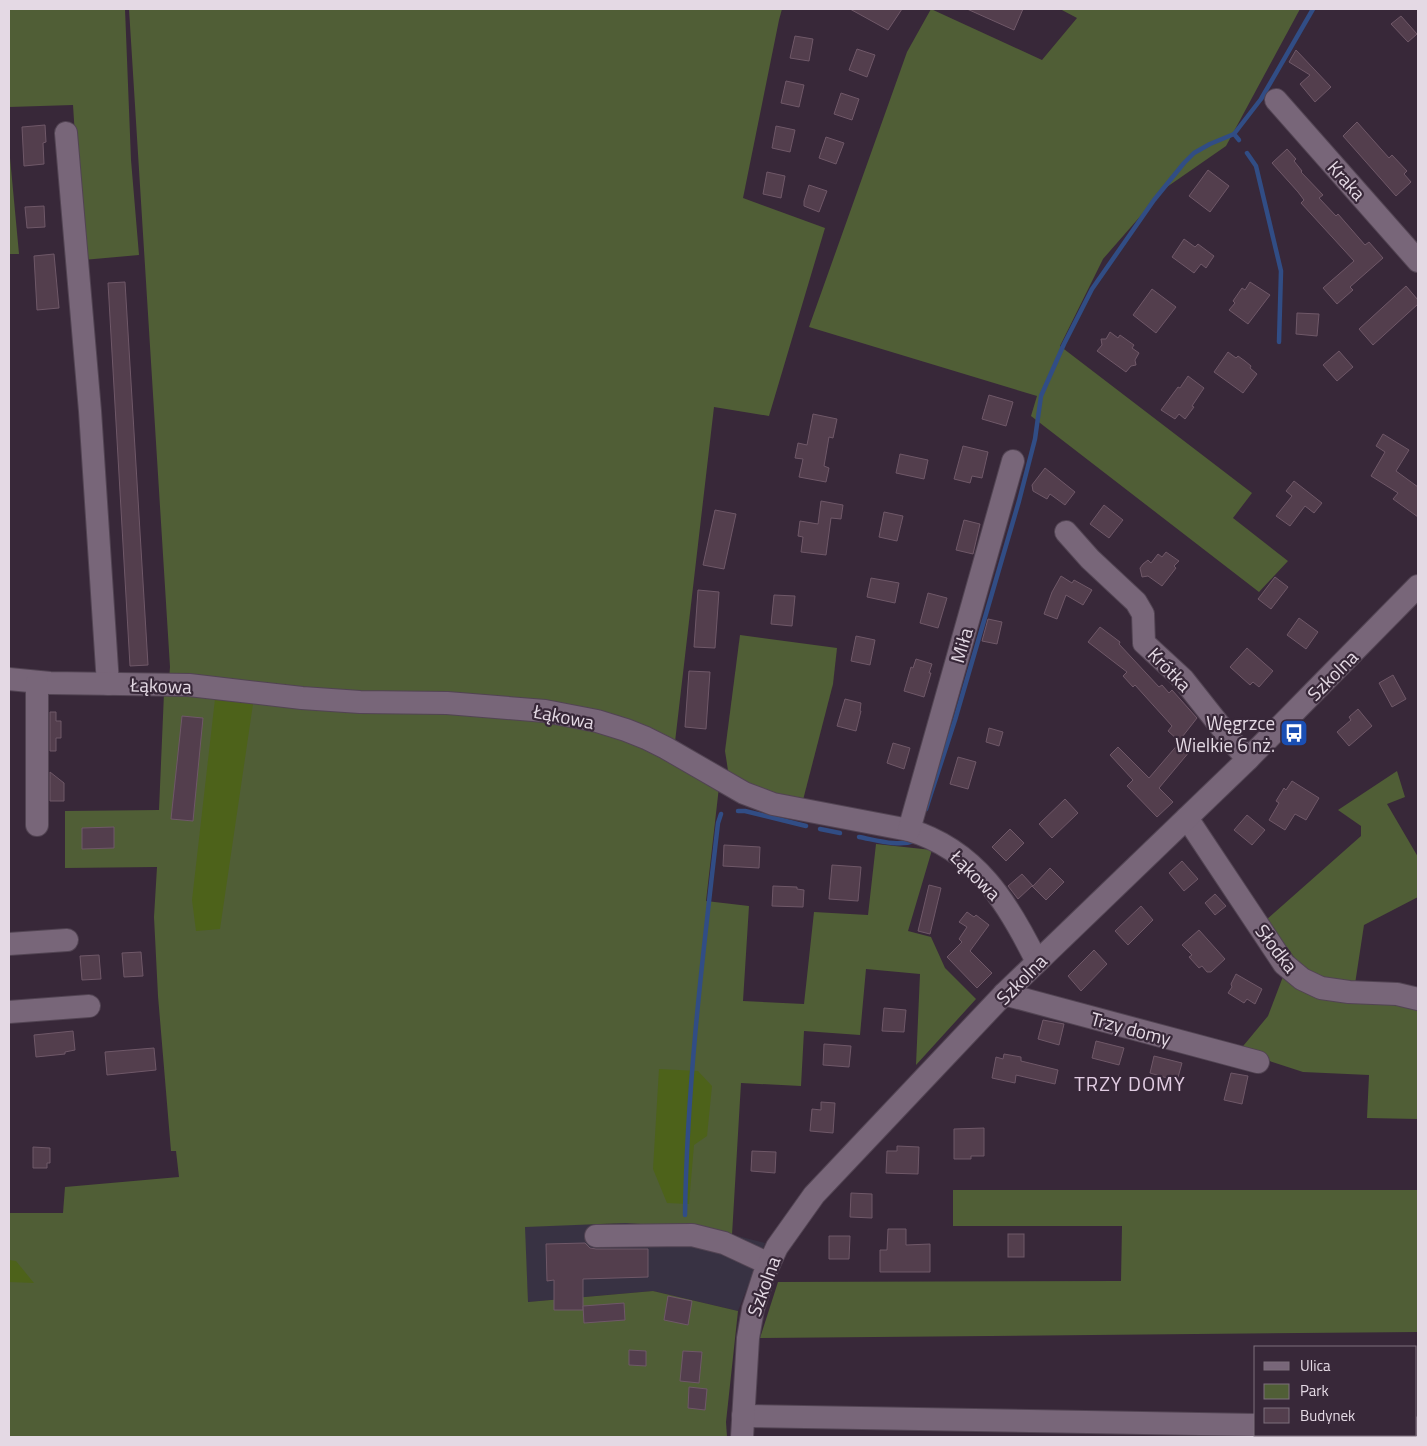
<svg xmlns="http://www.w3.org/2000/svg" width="1427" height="1446" font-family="'Titillium Web',sans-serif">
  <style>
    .industrial { fill: #383243 }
    .green { fill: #505e36 }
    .forest { fill: #4d621a }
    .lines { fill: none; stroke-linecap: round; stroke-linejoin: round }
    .stream { stroke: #314d85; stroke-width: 4.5 }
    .building { fill: #533e4d; stroke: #6f5868 }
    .minor-casing { stroke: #524453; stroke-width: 24 }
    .minor { stroke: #786679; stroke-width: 22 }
    .labels { text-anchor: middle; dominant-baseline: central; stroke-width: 4.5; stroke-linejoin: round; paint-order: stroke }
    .street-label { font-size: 19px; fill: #e4d9e4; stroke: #382839 }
    .poi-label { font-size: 19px; fill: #e4d9e4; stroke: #382839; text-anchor: end }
    .neighbourhood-label { font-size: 20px; letter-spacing: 1px; fill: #e2cde3; stroke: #382839 }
  </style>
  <rect width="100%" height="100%" fill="#382839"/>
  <path class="industrial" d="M626,1223L710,1229L765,1243L738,1311L653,1291L528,1302L524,1226Z"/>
  <g class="green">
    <path d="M9,9H125L131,160L139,255L83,260L73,105L9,107Z"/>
    <path d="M129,9H782L779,20L743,198L825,228L769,416L714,407L675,742L719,787L706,901L749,906L743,1001L804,1004L814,912L868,915L876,844L932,850L908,931L931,937L945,968L976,999L916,1065L920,974L866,969L860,1035L804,1031L801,1086L741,1083L732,1235L710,1229L626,1223L525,1227L528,1302L653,1291L738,1311L726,1422L727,1437H9V1213H63L65,1187L179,1177L176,1151H171L158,996L154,917L157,867L65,868V811L159,810L164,693H168L170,667Z"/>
    <path d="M931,9L1042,60L1077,18L1060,9H1300L1226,146L1164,189L1103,259L1060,346L1252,493L1233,518L1288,561L1259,592L1031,416L1037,396L809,327L907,52Z"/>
    <path d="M9,158H10L19,254H9Z"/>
    <path d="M740,635L837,648L833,684L803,800L766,795L729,777L725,751Z"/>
    <path d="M1397,771L1405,797L1387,804L1418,857V897L1364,925L1355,984L1307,974L1266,920L1361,836V826L1338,810Z"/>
    <path d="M1284,974L1418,1002V1119L1367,1118L1369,1075L1303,1072L1239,1051L1268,1016Z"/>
    <path d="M953,1190H1418V1332L760,1338L778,1282L1121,1281L1122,1226H953Z"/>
  </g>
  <g class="forest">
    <path d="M215,699L253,704L220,929L196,931L192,900Z"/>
    <path d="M659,1069L698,1071L712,1086L707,1136L694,1145L689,1204L667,1203L653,1169Z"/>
    <path d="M9,1260L16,1261L34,1283L9,1282Z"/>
  </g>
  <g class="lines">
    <g class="stream">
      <path d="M1234,134L1239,140"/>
      <path d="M1247,153L1256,166L1281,271L1279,342"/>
      <path d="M926,809L955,720L1019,501L1035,439L1041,396L1064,344L1092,289L1154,200L1184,163L1194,153L1210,144L1234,134L1261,99L1313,9"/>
      <path d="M738,811H745L806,826"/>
      <path d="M820,829L840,833"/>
      <path d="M859,837C876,840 899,847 914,841"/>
      <path d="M685,1215C687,1084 703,953 718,823L721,814"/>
    </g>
  </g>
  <g class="building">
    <path d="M850,9H902L888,30Z"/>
    <path d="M967,9H1023L1014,30Z"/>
    <path d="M1401,16L1417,34L1408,42L1391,24Z"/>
    <path d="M795,36L813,39L809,61L790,58Z"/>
    <path d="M857,49L875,55L867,77L849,70Z"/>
    <path d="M1296,50L1331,87L1315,102L1300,84L1310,75L1289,62Z"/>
    <path d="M786,81L804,85L799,107L781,103Z"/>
    <path d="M841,93L859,99L852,120L834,114Z"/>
    <path d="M1357,122L1389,158L1392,155L1407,171L1404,174L1411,182L1396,196L1343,136Z"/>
    <path d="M45,125L46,142L43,143L44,164L24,166L22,127Z"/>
    <path d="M776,126L795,130L790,152L772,148Z"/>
    <path d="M826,137L844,143L836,164L819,158Z"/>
    <path d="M1287,149L1296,159L1294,161L1302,171L1301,172L1323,195L1319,198L1336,216L1338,214L1365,245L1369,242L1383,258L1350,287L1353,290L1337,304L1323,288L1354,261L1301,203L1304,200L1298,192L1272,163Z"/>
    <path d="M1208,170L1229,186L1210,212L1189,196Z"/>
    <path d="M767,172L785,176L781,198L763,194Z"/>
    <path d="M809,185L827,191L819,212L804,206V201Z"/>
    <path d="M44,206L45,227L27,228L25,207Z"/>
    <path d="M1184,239L1195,247L1198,244L1214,256L1206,268L1201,264L1194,273L1172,257Z"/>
    <path d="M54,254L59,308L37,310L34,256Z"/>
    <path d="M125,282L148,665L130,666L108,283Z"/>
    <path d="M1250,282L1270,295L1248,324L1229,310L1235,303L1233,301L1242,288L1245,290Z"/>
    <path d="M1406,286L1418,300V304L1373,345L1359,329Z"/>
    <path d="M1152,289L1176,307L1156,333L1133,315Z"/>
    <path d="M1297,313L1319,314L1317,336L1296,334Z"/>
    <path d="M1110,332L1118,338L1120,335L1134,345L1132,348L1139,353L1135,360L1136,365L1131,366L1126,372L1097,351L1102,345L1101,339H1106Z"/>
    <path d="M1339,351L1353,367L1337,381L1323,365Z"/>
    <path d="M1228,352L1236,358L1238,356L1245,361L1251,366L1250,368L1257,374L1243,393L1214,372Z"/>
    <path d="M1188,376L1204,388L1192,406L1194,407L1185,419L1179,414L1175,419L1161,410L1178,387L1180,388Z"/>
    <path d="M989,395L1013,402L1006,426L982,419Z"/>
    <path d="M813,414L837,419L833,438L829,437L824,466L829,468L826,482L799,477L803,459L795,458L798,443L807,445Z"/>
    <path d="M1383,434L1409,450L1396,471L1418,487V517L1393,499L1398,493L1371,476L1385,452L1376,446Z"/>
    <path d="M963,446L988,452L982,478L972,476L970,483L954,479Z"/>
    <path d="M900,454L928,460L924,479L896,473Z"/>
    <path d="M1045,468L1075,492L1065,505L1050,494L1047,499L1033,491L1032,485Z"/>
    <path d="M1294,481L1322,503L1314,513L1305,506L1290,526L1276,516L1292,496L1286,491Z"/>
    <path d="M821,501L843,505L841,519L831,518L826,555L801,552L803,537L798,536L800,521L818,524Z"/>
    <path d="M1104,505L1123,520L1109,538L1090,524Z"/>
    <path d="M715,510L736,514L724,569L703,565Z"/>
    <path d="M884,512L903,516L897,541L879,537Z"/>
    <path d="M964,520L980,524L973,554L956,550Z"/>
    <path d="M1166,552L1179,561L1174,566L1176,568L1162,586L1148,576L1142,577L1140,568L1143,564L1148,560L1151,563L1158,554L1162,557Z"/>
    <path d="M1061,576L1072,583L1074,580L1092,590L1083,605L1066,595L1057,619L1044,614L1052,592Z"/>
    <path d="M1275,577L1288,587L1271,609L1258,599Z"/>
    <path d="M871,578L899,583L895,603L867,597Z"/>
    <path d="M698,590L719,592L715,648L694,647Z"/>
    <path d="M928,593L947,598L938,628L920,623Z"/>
    <path d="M774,595L795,596L792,626L771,624Z"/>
    <path d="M1299,618L1318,632L1306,649L1287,635Z"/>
    <path d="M988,619L1002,622L997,644L982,641Z"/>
    <path d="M1100,627L1120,642L1119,644L1159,687L1162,685L1169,693L1172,690L1197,718L1179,741L1168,731L1172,726L1135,685L1133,687L1123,676L1127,672L1088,642Z"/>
    <path d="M856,636L875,640L870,665L851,661Z"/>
    <path d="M1247,648L1273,671L1259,687L1253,682L1250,685L1230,667Z"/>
    <path d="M916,659L932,664L929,673H931L924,697L904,691L911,667L913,668Z"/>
    <path d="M689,671L710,672L706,729L685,727Z"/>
    <path d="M1393,675L1406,699L1392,707L1379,683Z"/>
    <path d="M845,699L861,703L860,711H861L856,731L837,726Z"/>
    <path d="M1358,709L1372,726L1349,746L1337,732L1351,720L1349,717Z"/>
    <path d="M50,712H56V721H61V738H56V751H50Z"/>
    <path d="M182,716L203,718L193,821L171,819Z"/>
    <path d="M989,728L1003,732L999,746L986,742Z"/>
    <path d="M1180,742L1190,751L1159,788L1173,802L1157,817L1127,786L1133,780L1110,755L1118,747L1149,778Z"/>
    <path d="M893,743L910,748L904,769L887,763Z"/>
    <path d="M958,757L976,762L968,789L950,784Z"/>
    <path d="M50,772L64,783V801H50Z"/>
    <path d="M1292,781L1319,798L1306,820L1295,814L1285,830L1269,820L1279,803L1276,801L1284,788L1286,790Z"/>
    <path d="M1065,799L1078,813L1052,838L1039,824Z"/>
    <path d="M1247,815L1265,830L1252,845L1234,830Z"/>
    <path d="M114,827V848L82,849V828Z"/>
    <path d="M1010,829L1024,843L1006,861L992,847Z"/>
    <path d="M724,845L760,847L759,868L723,866Z"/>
    <path d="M1182,861L1198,879L1184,891L1169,873Z"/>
    <path d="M832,865L861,867L858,901L829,899Z"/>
    <path d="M1050,868L1064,882L1046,900L1032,886L1018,899L1008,886L1022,874L1033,886Z"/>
    <path d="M929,885L941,888L930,934L918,931Z"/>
    <path d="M773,886L797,887V889L804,890L803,907L772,906Z"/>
    <path d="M1215,894L1226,906L1215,915L1205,903Z"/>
    <path d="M1141,906L1153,920L1128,945L1115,931Z"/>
    <path d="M967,912L974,917L976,915L989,925L970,951L992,973L977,988L947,957L962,942L959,939L967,927L959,922Z"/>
    <path d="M1199,930L1225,959L1211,972H1207L1202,966L1199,968L1189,957L1192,955L1182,945Z"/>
    <path d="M1094,950L1107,964L1081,991L1068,976Z"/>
    <path d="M141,952L143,976L124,977L122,953Z"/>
    <path d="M99,955L101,979L82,980L80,956Z"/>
    <path d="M1236,974L1262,989L1255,1004L1247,999L1244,1003L1228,993L1232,987L1231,984Z"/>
    <path d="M884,1008L906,1010L904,1032L882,1031Z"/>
    <path d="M1043,1020L1064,1024L1059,1045L1038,1039Z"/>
    <path d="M73,1031L75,1050L65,1052V1054L36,1057L34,1035Z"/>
    <path d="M1096,1041L1124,1048L1119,1065L1092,1058Z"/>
    <path d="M824,1044L851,1046L849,1067L823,1065Z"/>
    <path d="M154,1048L156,1070L107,1075L105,1052Z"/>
    <path d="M1004,1054L1021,1057V1061L1058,1070L1055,1084L1016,1075L1015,1083L992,1078L996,1057L1003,1059Z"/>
    <path d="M1154,1056L1182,1063L1177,1081L1150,1073Z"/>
    <path d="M1231,1073L1248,1076L1242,1104L1224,1100Z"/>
    <path d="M821,1102L835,1103L833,1133L810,1131L812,1109L821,1110Z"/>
    <path d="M984,1128V1156H971V1159H954V1129Z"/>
    <path d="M897,1146L919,1147L918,1174L886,1173L887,1151H897Z"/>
    <path d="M33,1147L50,1148V1163H47V1168H33Z"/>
    <path d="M752,1151L776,1152L775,1173L751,1171Z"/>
    <path d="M851,1193L872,1194V1218L850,1217Z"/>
    <path d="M888,1229H906V1245L930,1244V1272H880V1250H887Z"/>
    <rect x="1008" y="1234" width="16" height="23"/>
    <path d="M829,1236H850L849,1259H829Z"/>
    <path d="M585,1243L590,1248L596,1249H648V1277L583,1279V1310H554V1280L547,1281L546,1244Z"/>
    <path d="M668,1296L692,1301L688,1325L664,1320Z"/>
    <path d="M624,1303L625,1320L584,1323L583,1306Z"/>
    <path d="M629,1350L646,1351V1366L629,1365Z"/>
    <path d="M683,1351L702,1352L699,1383L680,1381Z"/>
    <path d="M689,1387L707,1389L705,1410L688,1408Z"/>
  </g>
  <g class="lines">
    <defs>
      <g id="minor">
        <path d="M1276,100L1418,261"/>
        <path d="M66,133L90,411L108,684"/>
        <path d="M1066,532L1090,559L1136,602L1143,614L1144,643L1183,679L1236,746L1248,759"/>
        <path d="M9,679L50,683L189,685L302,698L360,702L447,703L545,711L597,721L626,730L646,738L666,748L744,793L773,804L909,830C976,850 1008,903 1037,962"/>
        <path d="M37,682V825"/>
        <path d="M1187,818L1284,964L1302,979L1321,988L1349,992L1397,994L1418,999"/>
        <path d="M909,830L1013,461"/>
        <path d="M9,944L67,940"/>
        <path d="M1004,994L1258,1062"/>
        <path d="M9,1012L89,1006"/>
        <path d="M596,1236L692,1235L724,1243L769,1264"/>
        <path d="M743,1416L1256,1425"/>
        <path d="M1416,1428H1418"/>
        <path d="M742,1437L748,1338L753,1309L764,1275L777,1247L814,1195L1004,994L1248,759L1418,586"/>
      </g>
    </defs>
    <use href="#minor" class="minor-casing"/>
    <use href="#minor" class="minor"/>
  </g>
  <defs>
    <symbol id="bus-square" viewBox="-11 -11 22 22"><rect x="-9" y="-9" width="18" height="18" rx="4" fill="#1a4fb4" stroke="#382839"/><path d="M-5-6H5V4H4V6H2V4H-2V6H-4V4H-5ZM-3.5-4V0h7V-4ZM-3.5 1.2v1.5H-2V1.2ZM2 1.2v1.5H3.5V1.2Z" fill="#fff"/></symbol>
  </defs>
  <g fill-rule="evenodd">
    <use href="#bus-square" x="1278" y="717" width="32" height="32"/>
  </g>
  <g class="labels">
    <g class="street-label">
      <text transform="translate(1347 180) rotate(48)">Kraka</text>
      <text transform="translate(961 645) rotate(-74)">Miła</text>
      <text transform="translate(1170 669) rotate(46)">Krótka</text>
      <text transform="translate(1332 675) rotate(-45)">Szkolna</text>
      <text transform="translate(161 685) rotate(2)">Łąkowa</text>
      <text transform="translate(564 716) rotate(11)">Łąkowa</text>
      <text transform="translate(976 875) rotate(45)">Łąkowa</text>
      <text transform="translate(1277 948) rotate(52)">Słodka</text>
      <text transform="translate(1021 979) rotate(-45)">Szkolna</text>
      <text transform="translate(1131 1028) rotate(15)">Trzy domy</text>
      <text transform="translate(763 1286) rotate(-70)">Szkolna</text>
    </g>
    <g class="poi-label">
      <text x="1275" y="722">Węgrzce<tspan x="1275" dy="22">Wielkie 6 nż.</tspan></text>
    </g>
    <g class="neighbourhood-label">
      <text x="1130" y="1083">TRZY DOMY</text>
    </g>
  </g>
  <rect width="1427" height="1446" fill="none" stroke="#e4d9e4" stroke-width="20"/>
  <rect x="1254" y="1346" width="162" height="90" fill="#382839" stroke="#7d6f7d"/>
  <rect x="1264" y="1362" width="25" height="8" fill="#786679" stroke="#7d6f7d"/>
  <text x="1300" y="1371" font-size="15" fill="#e4d9e4">Ulica</text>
  <rect x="1264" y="1384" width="25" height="15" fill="#505e36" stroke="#7d6f7d"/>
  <text x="1300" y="1396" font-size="15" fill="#e4d9e4">Park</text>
  <rect x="1264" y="1408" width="25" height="15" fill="#533e4d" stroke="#7d6f7d"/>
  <text x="1300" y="1421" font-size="15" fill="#e4d9e4">Budynek</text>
</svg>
